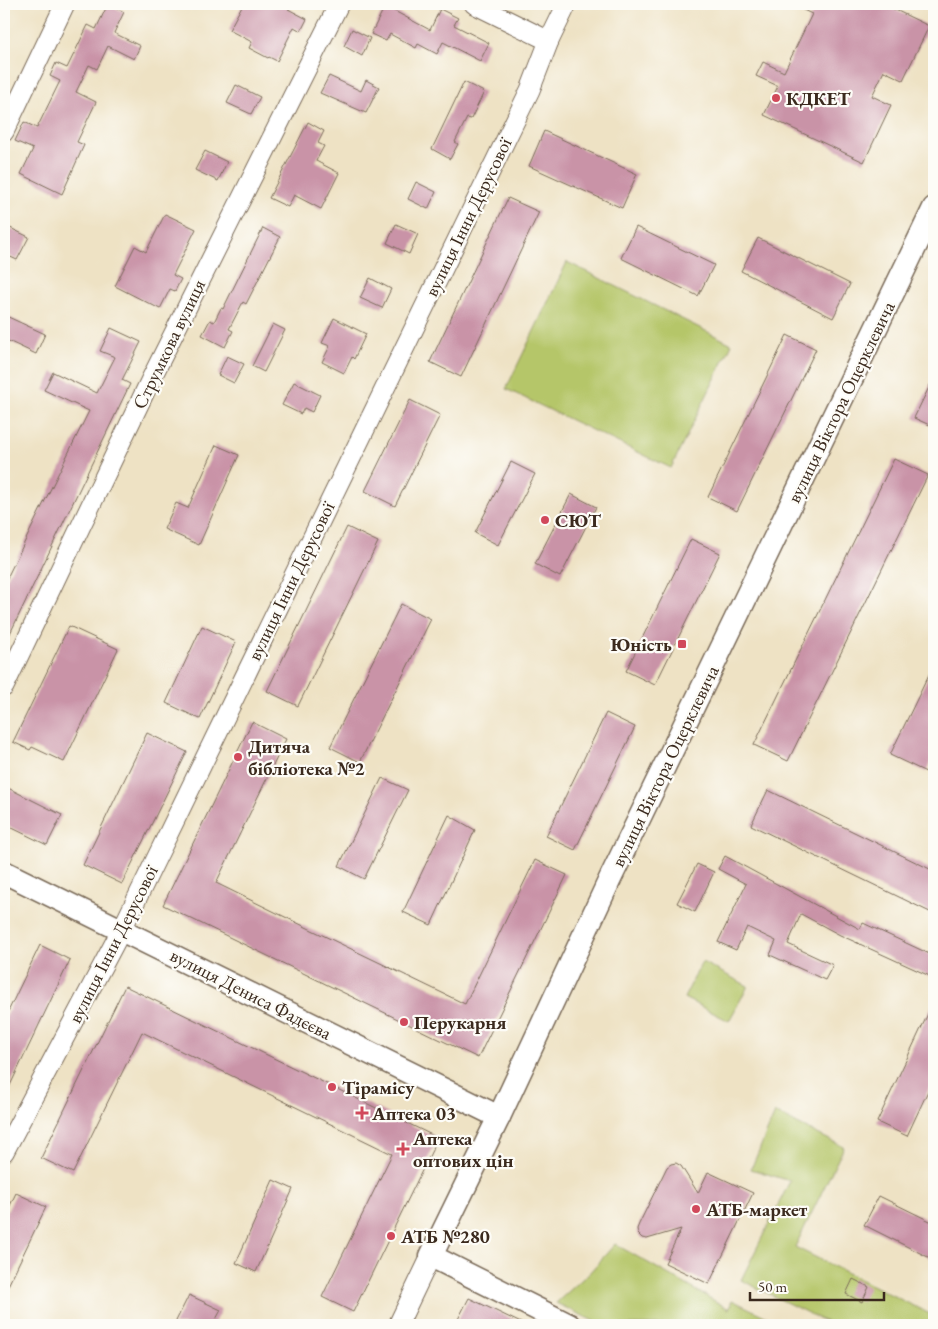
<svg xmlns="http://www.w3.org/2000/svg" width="938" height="1329" font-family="'EB Garamond',serif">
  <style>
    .green { fill: #b5c669; stroke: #787844 }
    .building { fill: #c993a7 }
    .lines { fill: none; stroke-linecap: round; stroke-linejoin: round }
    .minor-casing { stroke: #7a6a58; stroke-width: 21 }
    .tertiary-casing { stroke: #7a6a58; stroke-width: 25 }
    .minor { stroke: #fff; stroke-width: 19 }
    .tertiary { stroke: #fff; stroke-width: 22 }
    .poi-dot { fill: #d1495b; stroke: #fdfcf7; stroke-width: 2 }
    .labels { text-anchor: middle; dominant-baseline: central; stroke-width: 4.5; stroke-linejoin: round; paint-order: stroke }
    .poi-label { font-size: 19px; font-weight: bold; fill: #3b2a1e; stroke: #fdfcf7; text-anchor: start }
    .street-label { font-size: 19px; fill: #3b2a1e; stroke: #fdfcf7 }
  </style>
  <rect width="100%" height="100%" fill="#fdfcf7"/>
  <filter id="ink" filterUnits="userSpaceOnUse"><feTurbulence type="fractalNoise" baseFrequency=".02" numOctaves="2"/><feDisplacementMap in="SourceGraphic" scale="10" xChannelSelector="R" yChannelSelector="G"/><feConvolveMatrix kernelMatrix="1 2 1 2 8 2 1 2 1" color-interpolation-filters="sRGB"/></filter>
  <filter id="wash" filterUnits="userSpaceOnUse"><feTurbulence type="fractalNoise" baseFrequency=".0096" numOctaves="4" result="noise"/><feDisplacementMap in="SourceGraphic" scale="20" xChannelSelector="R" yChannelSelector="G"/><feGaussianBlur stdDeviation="1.12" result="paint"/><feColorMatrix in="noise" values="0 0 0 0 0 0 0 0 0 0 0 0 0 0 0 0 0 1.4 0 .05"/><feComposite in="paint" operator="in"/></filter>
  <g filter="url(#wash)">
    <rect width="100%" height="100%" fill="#eee2c4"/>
    <g class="green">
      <path d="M567,262L732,344L671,468L506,389Z"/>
      <path d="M702,962L748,986L729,1021L684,998Z"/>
      <path d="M775,1113L844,1147L795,1247L934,1316V1325H832L741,1280L790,1181L751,1169Z"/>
      <path d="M615,1244L729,1309L732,1300L783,1325H602L556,1303L590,1272Z"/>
    </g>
    <g id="blocks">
      <g class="building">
        <path d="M108,4L124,12L114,33L140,46L134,59L108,46L97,69L89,65L76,92L96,102L77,142L84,145L62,194L21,174L33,149L15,141L24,122L37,128L60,81L50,76L56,63L67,68L88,25L96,29Z"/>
        <path d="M243,4H290L288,9L307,19L301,31L294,27L277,61L269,57L268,58L249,48L252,42L229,30Z"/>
        <path d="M790,4H883L929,26L903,80L884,71L872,96L891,105L864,162L764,115L778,86L756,76L763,62L784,72L812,14Z"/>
        <path d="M385,6L430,30L440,9L458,18L454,25L489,43L480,61L443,42L437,54L418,44L416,48L390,34L386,41L371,34Z"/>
        <path d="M352,29L370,38L362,56L344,46Z"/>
        <path d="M329,76L361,91L366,80L379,87L366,113L320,93Z"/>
        <path d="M464,82L484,92L471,119L467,118L455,142L458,144L450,159L432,149Z"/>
        <path d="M236,85L260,97L251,114L227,103Z"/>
        <path d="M308,122L324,131L318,143L324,146L316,161L339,173L321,209L294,195L288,207L269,198Z"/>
        <path d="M544,131L637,174L622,208L529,166Z"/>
        <path d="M205,151L227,162L218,181L195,170Z"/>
        <path d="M416,182L436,192L428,209L408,199Z"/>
        <path d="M508,198L539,212L461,377L430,362Z"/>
        <path d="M165,214L196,229L173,275L181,279L175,291L170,289L160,309L115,286L135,246L146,252Z"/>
        <path d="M396,224L418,234L409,254L387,243Z"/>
        <path d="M4,225L29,237L17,260L4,254Z"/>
        <path d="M636,227L714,265L698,296L621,258Z"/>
        <path d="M263,228L280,237L246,304L243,302L229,329L233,331L225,347L202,335L210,320L214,322L221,308L223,309Z"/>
        <path d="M758,238L850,284L833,318L741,271Z"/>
        <path d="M370,278L391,289L382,308L360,298Z"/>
        <path d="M4,315L45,334L36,354L4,339Z"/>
        <path d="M334,318L366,334L354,359L352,357L344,373L322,362L330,346L322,343Z"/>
        <path d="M273,324L285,330L264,372L252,366Z"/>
        <path d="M111,328L141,342L122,380L130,384L4,646V584L89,411L44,390L53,372L97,393L115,357L100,351Z"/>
        <path d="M787,335L816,349L737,511L708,497Z"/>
        <path d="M227,356L244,364L234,383L218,375Z"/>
        <path d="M934,377V427L914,418Z"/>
        <path d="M294,382L320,395L312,412L304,408L301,414L282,405Z"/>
        <path d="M410,400L440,415L395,506L365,491Z"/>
        <path d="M216,445L239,455L199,545L164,529L176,503L188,508Z"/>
        <path d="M894,459L928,475L788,761L754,745Z"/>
        <path d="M511,462L535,474L498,545L475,533Z"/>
        <path d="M571,494L596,507L560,577L535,564Z"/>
        <path d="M347,527L378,542L298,706L267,691Z"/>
        <path d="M691,539L720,553L655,685L626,671Z"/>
        <path d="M401,604L431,619L360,762L330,747Z"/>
        <path d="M69,626L118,649L64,762L32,747L30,750L13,742Z"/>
        <path d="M202,626L236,642L200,719L166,703Z"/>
        <path d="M934,664V754L926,772L890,755Z"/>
        <path d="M606,713L635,727L575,850L546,836Z"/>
        <path d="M252,722L286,739L216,883L281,915L465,1004L535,860L567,875L478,1058L163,905Z"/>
        <path d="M147,733L187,752L122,884L83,865Z"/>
        <path d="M382,778L408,790L364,879L339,866Z"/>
        <path d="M4,786L62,815L47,845L4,824Z"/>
        <path d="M768,790L934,871V914L751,825Z"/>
        <path d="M449,815L475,830L431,925L403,912Z"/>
        <path d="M725,856L860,929L863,923L934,956V978L840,935L801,914L788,944L833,965L825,980L770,955L776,941L747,927L736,950L718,942L746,884L718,869Z"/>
        <path d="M697,864L714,872L695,912L677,903Z"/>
        <path d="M40,945L70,960L4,1098V1020Z"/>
        <path d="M125,986L438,1138L353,1312L322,1297L392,1154L142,1032L73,1173L41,1158Z"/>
        <path d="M934,1001V1078L907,1136L877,1122Z"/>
        <path d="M676,1163L681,1166L698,1193L708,1172L753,1193L709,1284L665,1263L681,1229L647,1239L642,1238L638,1234L637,1229L639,1224L667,1167L671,1164Z"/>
        <path d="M273,1180L293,1189L256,1272L236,1263Z"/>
        <path d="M16,1193L46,1207L4,1294V1218Z"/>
        <path d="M879,1196L934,1223V1260L864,1225Z"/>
        <path d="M853,1279L869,1287L862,1302L846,1294Z"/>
        <path d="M189,1295L221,1310L213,1325H174Z"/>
        <path d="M469,1298L525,1325H455Z"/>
      </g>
    </g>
  </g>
  <g filter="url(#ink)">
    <use href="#blocks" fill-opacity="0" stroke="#7a6a58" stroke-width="1"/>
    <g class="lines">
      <defs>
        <g id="minor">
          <path d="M474,4L549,41"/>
          <path d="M4,132L65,4"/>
          <path d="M4,687L151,379L339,4"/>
          <path d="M4,1152L122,929L530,90L549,41L567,4"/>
          <path d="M398,1325L431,1256"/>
        </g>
        <g id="tertiary">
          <path d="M4,872L499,1117"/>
          <path d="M569,1325L431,1256L499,1117L610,879L934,208"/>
        </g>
      </defs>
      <use href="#minor" class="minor-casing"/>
      <use href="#tertiary" class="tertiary-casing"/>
      <use href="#minor" class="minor"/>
      <use href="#tertiary" class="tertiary"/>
    </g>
  </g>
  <g class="poi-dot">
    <circle cx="776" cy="98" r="5"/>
    <circle cx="545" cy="520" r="5"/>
    <rect x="677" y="639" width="10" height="10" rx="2.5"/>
    <circle cx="238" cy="757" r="5"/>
    <circle cx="404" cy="1022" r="5"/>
    <circle cx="332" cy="1087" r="5"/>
    <path d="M359.5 1105.5h5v5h5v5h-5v5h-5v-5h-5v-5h5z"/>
    <path d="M400.5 1141.5h5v5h5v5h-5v5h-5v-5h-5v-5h5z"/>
    <circle cx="696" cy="1209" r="5"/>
    <circle cx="391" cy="1236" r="5"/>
  </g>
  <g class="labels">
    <g class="poi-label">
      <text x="786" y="98">КДКЕТ</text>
      <text x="555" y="520">СЮТ</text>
      <text x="672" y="644" text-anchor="end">Юність</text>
      <text x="248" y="746">Дитяча<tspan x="248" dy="22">бібліотека №2</tspan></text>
      <text x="414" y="1022">Перукарня</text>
      <text x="342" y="1087">Тірамісу</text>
      <text x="372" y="1113">Аптека 03</text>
      <text x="413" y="1138">Аптека<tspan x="413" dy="22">оптових цін</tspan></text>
      <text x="706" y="1209">АТБ-маркет</text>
      <text x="401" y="1236">АТБ №280</text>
    </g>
    <g class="street-label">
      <text transform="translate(468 217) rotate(-64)">вулиця Інни Дерусової</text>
      <text transform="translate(169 344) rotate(-64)">Струмкова вулиця</text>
      <text transform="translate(841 402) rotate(-64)">вулиця Віктора Оцерклевича</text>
      <text transform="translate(291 581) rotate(-64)">вулиця Інни Дерусової</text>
      <text transform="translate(665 766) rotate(-64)">вулиця Віктора Оцерклевича</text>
      <text transform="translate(113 944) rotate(-63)">вулиця Інни Дерусової</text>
      <text transform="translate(251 994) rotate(27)">вулиця Дениса Фадєєва</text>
    </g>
  </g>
  <rect width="938" height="1329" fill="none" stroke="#fdfcf7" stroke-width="20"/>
  <path d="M750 1292v8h134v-8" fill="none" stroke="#3b2a1e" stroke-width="2.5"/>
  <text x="758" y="1292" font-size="15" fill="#3b2a1e" stroke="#fdfcf7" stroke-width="4" paint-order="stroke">50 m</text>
</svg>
